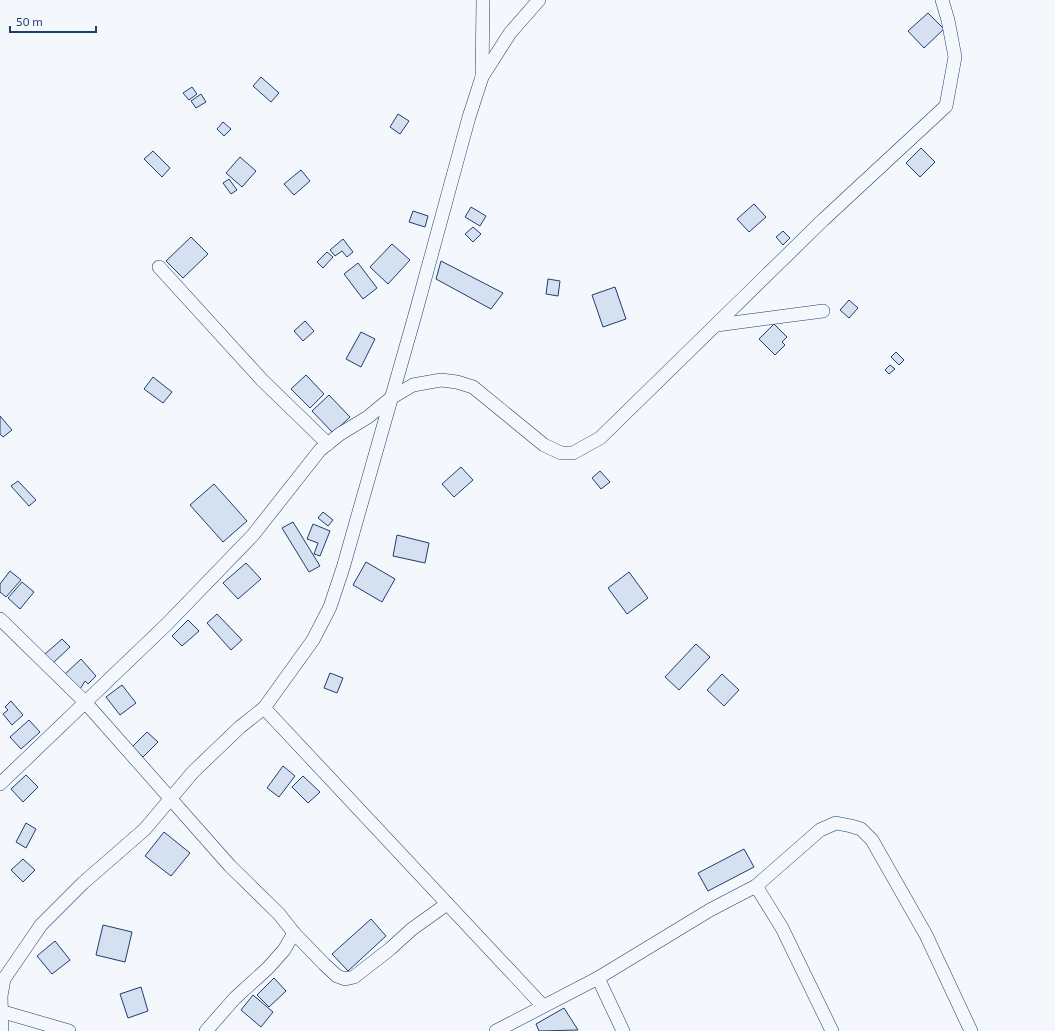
<svg xmlns="http://www.w3.org/2000/svg" width="1055" height="1031" font-family="'Exo 2',sans-serif">
  <style>
    .building { fill: #d5e0f0; stroke: #1d3f73 }
    .lines { fill: none; stroke-linecap: round; stroke-linejoin: round }
    .minor-casing { stroke: #1d3f73; stroke-width: 14 }
    .minor { stroke: #f4f7fb; stroke-width: 13 }
  </style>
  <rect width="100%" height="100%" fill="#f4f7fb"/>
  <g class="building">
    <path d="M928,13L944,29L924,48L908,31Z"/>
    <path d="M261,77L279,93L271,102L253,86Z"/>
    <path d="M192,87L197,94L189,100L183,93Z"/>
    <path d="M201,94L206,102L196,108L191,101Z"/>
    <path d="M398,114L409,121L400,134L390,127Z"/>
    <path d="M223,122L231,129L224,136L217,129Z"/>
    <path d="M921,148L935,162L920,177L906,163Z"/>
    <path d="M153,151L170,168L162,177L144,159Z"/>
    <path d="M240,157L256,171L242,187L226,173Z"/>
    <path d="M301,170L310,181L294,195L284,184Z"/>
    <path d="M229,179L237,190L231,194L223,183Z"/>
    <path d="M754,204L766,217L749,232L737,219Z"/>
    <path d="M471,207L486,216L480,226L465,217Z"/>
    <path d="M413,211L428,216L425,227L409,222Z"/>
    <path d="M473,227L481,234L473,242L465,234Z"/>
    <path d="M783,231L790,238L783,245L776,237Z"/>
    <path d="M191,237L208,254L183,278L166,261Z"/>
    <path d="M343,239L353,252L347,257L342,251L335,256L330,250Z"/>
    <path d="M392,244L410,260L388,284L370,267Z"/>
    <path d="M327,252L333,257L323,268L317,262Z"/>
    <path d="M441,261L503,293L491,309L436,279Z"/>
    <path d="M358,263L377,288L363,299L344,274Z"/>
    <path d="M548,279L560,281L558,296L546,294Z"/>
    <path d="M615,287L626,319L603,327L592,295Z"/>
    <path d="M849,300L858,308L849,318L840,310Z"/>
    <path d="M305,321L314,331L303,341L294,331Z"/>
    <path d="M774,324L787,337L782,342L785,345L775,355L759,339Z"/>
    <path d="M361,332L375,339L361,367L346,359Z"/>
    <path d="M896,352L904,360L899,365L891,357Z"/>
    <path d="M890,365L895,369L889,374L885,370Z"/>
    <path d="M306,375L324,394L310,408L291,389Z"/>
    <path d="M153,377L172,392L163,403L144,389Z"/>
    <path d="M329,395L350,417L333,433L312,411Z"/>
    <path d="M0,416L12,430L3,437L0,434Z"/>
    <path d="M461,467L473,480L454,497L442,484Z"/>
    <path d="M600,471L610,482L601,489L592,478Z"/>
    <path d="M18,481L36,500L29,506L11,486Z"/>
    <path d="M214,484L247,521L223,542L190,505Z"/>
    <path d="M323,512L333,520L328,526L318,518Z"/>
    <path d="M293,522L320,566L309,572L282,528Z"/>
    <path d="M313,524L330,531L320,556L314,554L318,543L307,539Z"/>
    <path d="M397,535L429,543L425,563L393,556Z"/>
    <path d="M366,562L395,579L382,602L353,585Z"/>
    <path d="M246,563L261,579L238,599L223,583Z"/>
    <path d="M10,571L21,580L6,597L0,592V584Z"/>
    <path d="M629,572L648,598L627,614L608,588Z"/>
    <path d="M22,582L34,592L20,609L8,598Z"/>
    <path d="M217,614L242,640L231,650L207,623Z"/>
    <path d="M188,620L199,631L182,646L172,636Z"/>
    <path d="M62,639L70,647L53,663L45,654Z"/>
    <path d="M696,644L710,657L679,690L665,677Z"/>
    <path d="M81,659L96,676L88,684L85,681L79,691L64,675Z"/>
    <path d="M330,673L343,678L337,693L324,688Z"/>
    <path d="M722,674L739,690L724,706L707,690Z"/>
    <path d="M122,685L136,703L120,715L106,697Z"/>
    <path d="M11,701L23,715L12,725L3,714L8,710L5,707Z"/>
    <path d="M29,720L40,732L21,749L10,737Z"/>
    <path d="M147,732L158,742L143,757L132,747Z"/>
    <path d="M283,766L295,776L279,797L267,788Z"/>
    <path d="M26,775L38,787L23,802L11,789Z"/>
    <path d="M303,776L320,792L308,803L292,787Z"/>
    <path d="M26,823L36,829L26,848L16,842Z"/>
    <path d="M164,832L190,853L171,876L145,856Z"/>
    <path d="M744,849L754,867L708,891L698,873Z"/>
    <path d="M23,859L35,870L23,882L11,870Z"/>
    <path d="M371,919L386,936L348,971L332,954Z"/>
    <path d="M103,925L132,932L125,962L96,955Z"/>
    <path d="M55,941L70,960L52,974L37,956Z"/>
    <path d="M274,978L286,991L269,1007L257,995Z"/>
    <path d="M141,987L148,1011L128,1018L120,994Z"/>
    <path d="M253,995L273,1012L261,1027L241,1010Z"/>
    <path d="M564,1008L578,1030L539,1031L536,1024Z"/>
  </g>
  <g class="lines">
    <defs>
      <g id="minor">
        <path d="M482,77L483,0"/>
        <path d="M159,267L262,380L328,444"/>
        <path d="M717,325L823,311"/>
        <path d="M0,619L85,702L230,866L279,914L294,933L324,964L337,976L345,979L354,977L390,949L412,929L447,904"/>
        <path d="M264,708L543,1006"/>
        <path d="M0,784L167,624L253,535L320,450L340,434L368,417L391,398L413,385L441,380L457,382L473,387L544,445L561,453H573L600,438L823,220L946,106L955,57L948,20L942,0"/>
        <path d="M756,886L782,928L832,1031"/>
        <path d="M598,978L623,1031"/>
        <path d="M0,1011L69,1031"/>
        <path d="M2,1031L1,996L4,979L41,925L83,883L145,829L193,772L240,727L264,708L313,640L330,607L343,568L415,315L469,117L482,77L510,33L539,0"/>
        <path d="M206,1031L235,998L268,968L284,950L294,933"/>
        <path d="M496,1031L598,978L710,910L756,886L820,830L836,823L851,826L861,829L872,840L926,935L971,1031"/>
      </g>
    </defs>
    <use href="#minor" class="minor-casing"/>
    <use href="#minor" class="minor"/>
  </g>
  <path d="M10 26v6h86v-6" fill="none" stroke="#1d3f73" stroke-width="2"/>
  <text x="16" y="26" font-size="12" fill="#1d3f73" stroke="#f4f7fb" stroke-width="3" paint-order="stroke">50 m</text>
</svg>
